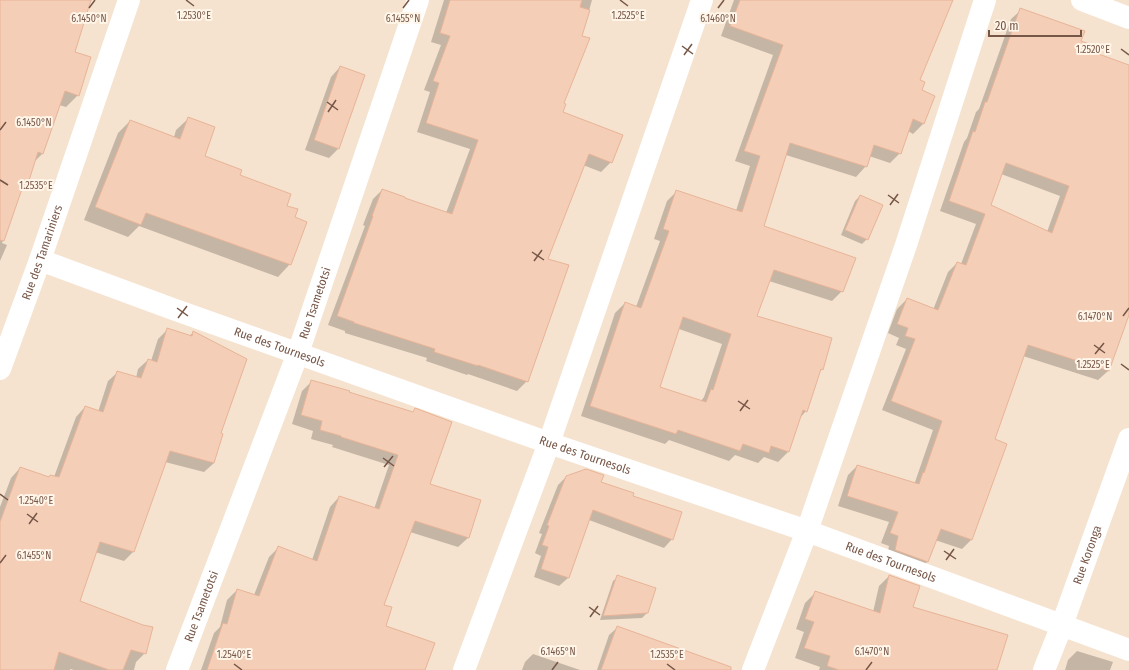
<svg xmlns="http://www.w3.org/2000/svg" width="1129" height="670" font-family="'Fira Sans Condensed',sans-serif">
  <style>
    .residential { fill: #f5e3cf }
    .shadow { fill: #0003; fill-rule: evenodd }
    .building { fill: #f4ceb7; stroke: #e8b497; fill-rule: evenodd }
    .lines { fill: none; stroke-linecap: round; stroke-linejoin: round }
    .minor { stroke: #fff; stroke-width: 22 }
    .ticks { fill: none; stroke: #765647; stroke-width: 1.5 }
    .labels { text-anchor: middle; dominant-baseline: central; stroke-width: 4; stroke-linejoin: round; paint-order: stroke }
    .street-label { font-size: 12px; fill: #765647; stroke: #fff6e9 }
    .ticks-label { font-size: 10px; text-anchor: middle; fill: #765647; stroke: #fff6e9; stroke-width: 4; stroke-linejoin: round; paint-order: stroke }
  </style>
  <rect width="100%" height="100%" fill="#fdf2e1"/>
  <rect class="residential" x="0" y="0" width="1129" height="670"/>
  <g class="shadow">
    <path d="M0,0H92L89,3L74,53L78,95L66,107L59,105L43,153L34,162L26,187L19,193L2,243L7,245L0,261Z"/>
    <path d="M444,0H592L563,103L562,113L611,162L601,172L583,165L547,259L527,381L517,391L468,374L467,375L426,361L427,358L345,333V331L328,325L365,226L363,225L373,199L382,190L404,198L446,213L470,149L417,132L430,92L424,90L441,45L431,42Z"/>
    <path d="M734,0H952L919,81L921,90L934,96L923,124L913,134L908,131L900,153L890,163L869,156L866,166L856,177L786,155L763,227L842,291L832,301L769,281L756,317L822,369L819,372L806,411L800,418L788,452L778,462L764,457L758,463L735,455L729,461L669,440L665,444L581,416L615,313L625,303L636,307L660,241L654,239L667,201L677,191L736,211L750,166L735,161L773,55L721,36ZM679,329L722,344L704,397L701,401L659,388Z"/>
    <path d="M1021,10L1080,42L1091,53L1129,66V311L1108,371L1098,380L1023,356L994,440L971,540L962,549L935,540L927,562L917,571L886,560L889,546L881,543L889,522L838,506L848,475L857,466L913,483L915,482L933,430L882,410L906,349L896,345L899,338L888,333L897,309L907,299L933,310L948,272L957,263L961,264L976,224L940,211L964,142L967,138L976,112L979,109L1011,19ZM1001,174L1060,196L1047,232L990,206Z"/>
    <path d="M340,67L364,76L338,149L329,158L305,150L331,77Z"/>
    <path d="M189,118L203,157L239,176L286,206L293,218L290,264L278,277L139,226L128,237L84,220L118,133L130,121L174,137L176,130Z"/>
    <path d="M860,196L867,239L862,244L841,235L855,201Z"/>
    <path d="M167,330L189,336L194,332L219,434L214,463L204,472L165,462L133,552L124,561L95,552L79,602L145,653L136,662L134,670H74L70,669V670H0V507L11,478L20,468L48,478L54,477L76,417L85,407L98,412L108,381L118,372L136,378L138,369L148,360L151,361L158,339Z"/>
    <path d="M311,382L412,413L415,410L429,484L480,501L468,538L458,547L410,532L383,605L384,627L424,670H201L214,633L220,627L227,600L237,590L254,595L269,557L278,548L312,560L330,507L339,497L374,509L389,465L332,447L333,445L311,439L313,431L292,424L302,391Z"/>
    <path d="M566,477L600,483L632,497L672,539L664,548L589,520L568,578L559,586L534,577L541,556L535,553L542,534L539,533L558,485Z"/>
    <path d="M889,576L912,608L996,670H819L820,667L795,658L804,632L796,629L805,603L816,592L873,612L879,586Z"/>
    <path d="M618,577L647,613L642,618L600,620L613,581Z"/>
    <path d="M618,627L701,670H597L609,635Z"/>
    <path d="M1077,651L1113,662L1110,670H1065L1068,660Z"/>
    <path d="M533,654L580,670H522L525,662Z"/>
  </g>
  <g class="building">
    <path d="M0,0H91L75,52L91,57L79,96L65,91L43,154L38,152L27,187L23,186L4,241L0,240Z"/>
    <path d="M450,0H582L580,7L590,10L582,36L590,38L564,103L566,104L563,112L623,135L612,163L589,154L548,259L569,265L528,382L478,365V366L434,352L435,349L354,323V322L337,316L373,216H372L382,189L405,197V198L452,214L478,140L426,123L439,83L433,81L450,36L440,33Z"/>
    <path d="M740,0H953L920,80L925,82L922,90L935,96L924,124L913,119L901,154L874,145L867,167L790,143L764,226L856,258L843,292L774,270L757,316L832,338L823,370L821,369L807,412L803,410L789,452L771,446L769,453L743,444L740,451L678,430L676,434L590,406L625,302L641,308L669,231L663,229L676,190L742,212L760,156L744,151L783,45L730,26ZM683,317L731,334L713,390L711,389L706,402L660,387Z"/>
    <path d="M1020,8L1085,31L1081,41L1095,46L1093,52L1129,65V315L1109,371L1028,345L995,439L1007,444L972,540L941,529L928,562L895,550L898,536L890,533L898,512L847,496L857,465L919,484L923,472L924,473L942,421L891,401L915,339L905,336L908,328L897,324L907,298L938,310L957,262L966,265L985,214L949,201L973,131L975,132L985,102H987ZM1006,163L1069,186L1052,233L991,205Z"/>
    <path d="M340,66L365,75L339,149L314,140Z"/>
    <path d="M188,117L215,127L205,156L242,170L240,175L291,194L287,206L298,209L295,217L307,222L291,265L146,213L141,225L95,207L130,120L180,139Z"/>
    <path d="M860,195L883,205L868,240L845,230Z"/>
    <path d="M167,328L192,336L193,331L247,359L221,433L223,434L214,463L170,451L134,552L100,542L80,601L143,625L153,627L146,654L131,650L123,670H109L59,652L54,670H0V522L20,467L49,477L50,475L59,477L85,406L103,412L117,371L141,378L148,359L157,362Z"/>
    <path d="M311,380L350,391L349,392L413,412L415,408L452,422L430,484L481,500L469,538L415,521L384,605L392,607L386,626L435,643L425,670H207L223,623L227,624L237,589L259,596L278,546L317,561L339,496L379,509L398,455L341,437V436L320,430L322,421L301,415Z"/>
    <path d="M586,469L604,475L601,482L634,493L633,496L682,512L673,540L593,510L569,578L541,569L548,547L542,545L549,526L547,525L566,476Z"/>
    <path d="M617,575L656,588L648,613L603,616Z"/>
    <path d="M889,575L920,586L913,607L1008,635L997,670H839L827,666L830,656L804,648L814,622L805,619L815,591L880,613Z"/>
    <path d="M617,626L731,667V670H601Z"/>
  </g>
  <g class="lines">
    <g class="minor">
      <path d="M1082,0L1129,18"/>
      <path id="s1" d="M40,260L170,308L549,443L807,531L1129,650"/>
      <path id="s2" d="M0,369L40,260L129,0"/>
      <path id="s3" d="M177,670L298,353L418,0"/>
      <path d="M464,670L549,443L702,0"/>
      <path d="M753,670L807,531L906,245L985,0"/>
      <path id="s4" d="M1044,670L1062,625L1129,439"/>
    </g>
  </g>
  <path class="ticks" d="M186,0L194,6M620,0L628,6M89,8L95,0M403,8L409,0M718,8L724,0M682,46L693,54M1121,49L1129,55M684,55L692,44M327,102L338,110M328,112L336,100M0,130L6,122M0,180L8,185M888,195L899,203M890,205L898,194M532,252L544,260M534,261L542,250M177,308L188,316M1123,316L1129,308M178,318L187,306M1094,345L1105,353M1095,354L1104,343M1121,364L1129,370M738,401L750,409M740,411L748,400M383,458L394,466M384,467L393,456M0,494L8,500M27,514L38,522M29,524L37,513M944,551L956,559M946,560L954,549M0,563L6,555M589,607L600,615M590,617L598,606M234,664L242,670M667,664L675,670M552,670L558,662M866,670L872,662"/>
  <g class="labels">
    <g class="street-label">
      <text stroke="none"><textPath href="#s2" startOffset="124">Rue des Tamariniers</textPath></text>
      <text stroke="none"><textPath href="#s3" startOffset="392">Rue Tsametotsi</textPath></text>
      <text stroke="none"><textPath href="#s1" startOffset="255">Rue des Tournesols</textPath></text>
      <text stroke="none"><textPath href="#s1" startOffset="579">Rue des Tournesols</textPath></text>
      <text stroke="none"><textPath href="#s4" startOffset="123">Rue Koronga</textPath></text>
      <text stroke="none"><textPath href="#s1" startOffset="903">Rue des Tournesols</textPath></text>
      <text stroke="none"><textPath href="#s3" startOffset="68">Rue Tsametotsi</textPath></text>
    </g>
  </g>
  <g class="ticks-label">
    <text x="628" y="19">1.2525°E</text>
    <text x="194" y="19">1.2530°E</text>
    <text x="403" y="22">6.1455°N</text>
    <text x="89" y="22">6.1450°N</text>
    <text x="718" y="22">6.1460°N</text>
    <text x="1093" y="53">1.2520°E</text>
    <text x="34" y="126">6.1450°N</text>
    <text x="36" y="189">1.2535°E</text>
    <text x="1095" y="320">6.1470°N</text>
    <text x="1093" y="368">1.2525°E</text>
    <text x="36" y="504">1.2540°E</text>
    <text x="34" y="559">6.1455°N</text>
    <text x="558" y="655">6.1465°N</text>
    <text x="872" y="655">6.1470°N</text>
    <text x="234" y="658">1.2540°E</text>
    <text x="667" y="658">1.2535°E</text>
  </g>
  <path d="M989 30v6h92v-6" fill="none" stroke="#765647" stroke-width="2"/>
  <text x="995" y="30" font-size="12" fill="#765647" stroke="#fff6e9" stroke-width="3" paint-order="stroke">20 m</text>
</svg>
